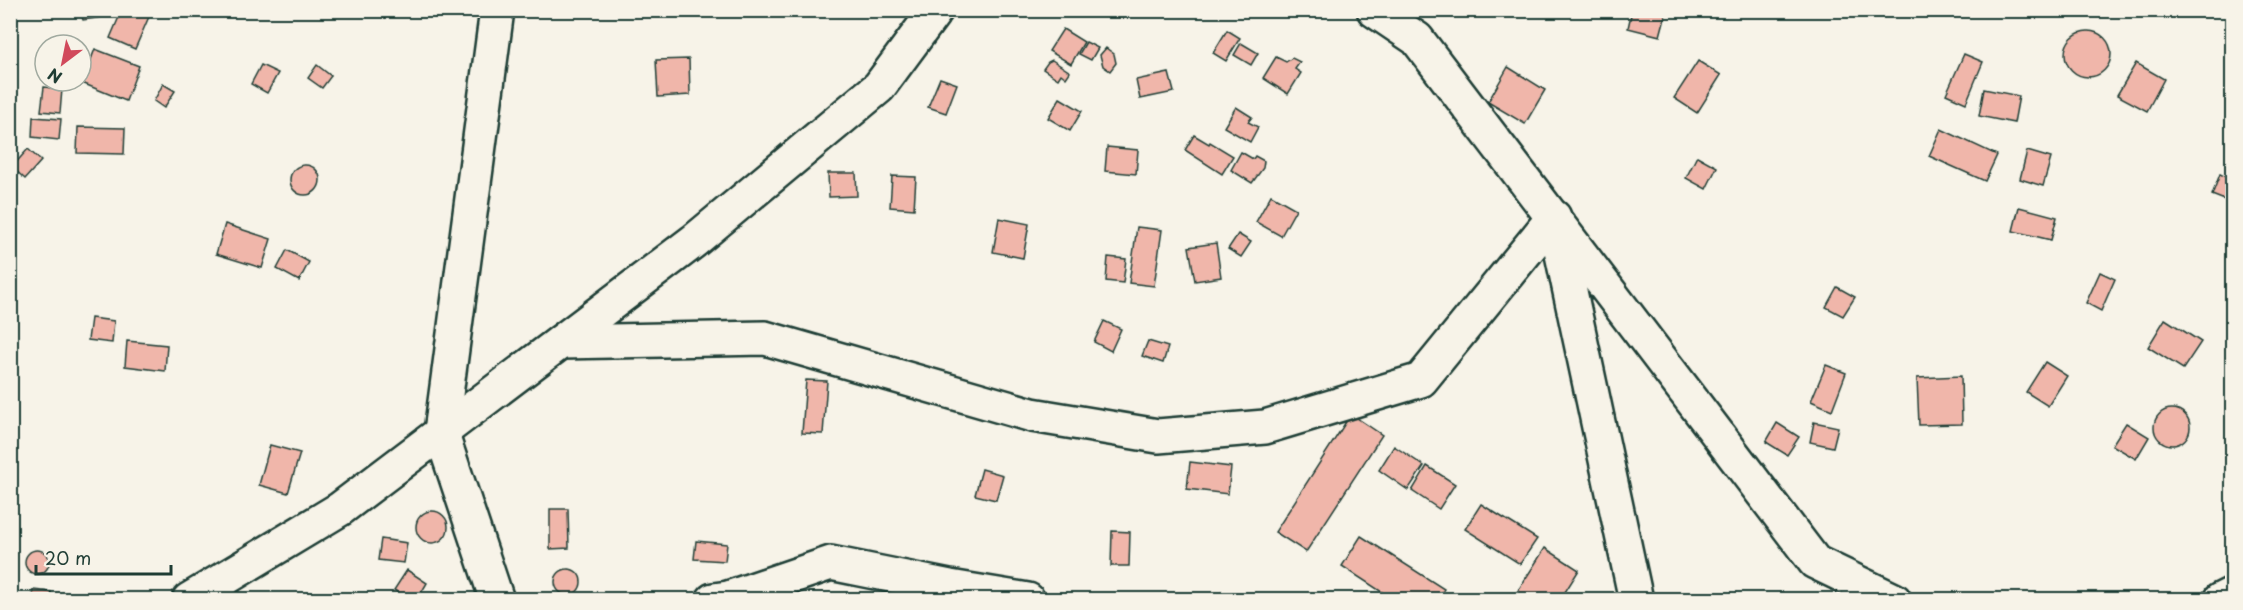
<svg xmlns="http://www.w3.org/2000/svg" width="2243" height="610" font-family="'Playpen Sans',sans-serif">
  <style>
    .building { fill: #f0b6aa; stroke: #1f3d34; stroke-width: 1.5 }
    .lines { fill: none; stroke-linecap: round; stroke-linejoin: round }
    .minor-casing { stroke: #1f3d34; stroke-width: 38 }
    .minor { stroke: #f7f3e8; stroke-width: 33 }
  </style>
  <rect width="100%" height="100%" fill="#f7f3e8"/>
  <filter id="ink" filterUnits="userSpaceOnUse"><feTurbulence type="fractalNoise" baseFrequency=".0167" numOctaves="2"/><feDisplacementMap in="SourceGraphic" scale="12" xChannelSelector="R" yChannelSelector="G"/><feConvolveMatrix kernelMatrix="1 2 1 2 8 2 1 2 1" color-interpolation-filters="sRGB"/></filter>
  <g filter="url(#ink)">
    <g class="building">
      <path d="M80,10H102L103,17L83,20Z"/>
      <path d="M122,10L151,12L135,49L110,38Z"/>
      <path d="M1632,10H1667L1660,36L1628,28Z"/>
      <path d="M1063,29L1084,42L1071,64L1049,51Z"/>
      <path d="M1227,30L1240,38L1226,61L1213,53Z"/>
      <circle cx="2088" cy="54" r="23"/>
      <path d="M1086,42L1098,48L1091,60L1079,54Z"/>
      <path d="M1241,43L1258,53L1251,65L1234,55Z"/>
      <path d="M1106,48L1114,54L1116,63L1110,71L1103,66L1100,55Z"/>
      <path d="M95,49L139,66L126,101L82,83Z"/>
      <path d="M1964,54L1983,62L1966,103L1946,94Z"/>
      <path d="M1276,57L1286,62L1292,58L1300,62L1295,69L1301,73L1288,94L1263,78Z"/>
      <path d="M689,59L690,95L658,97L656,60Z"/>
      <path d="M1052,60L1070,72L1066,78L1061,74L1058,79L1043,69L1048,62Z"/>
      <path d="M1698,61L1721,75L1697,113L1674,98Z"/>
      <path d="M2136,63L2164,79L2147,111L2117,95Z"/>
      <path d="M261,65L278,73L267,93L251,84Z"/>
      <path d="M317,65L331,76L322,88L308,78Z"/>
      <path d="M1508,67L1545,90L1525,124L1488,102Z"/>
      <path d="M1169,73L1174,92L1140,99L1136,80Z"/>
      <path d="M940,78L957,84L946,113L928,107Z"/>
      <path d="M163,84L175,91L164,108L154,101Z"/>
      <path d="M44,87L62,89L60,113L41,111Z"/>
      <path d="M1984,89L2019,96L2014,123L1979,116Z"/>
      <path d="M1060,98L1082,111L1070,131L1048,118Z"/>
      <path d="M1236,107L1252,117L1248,122L1258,127L1250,142L1224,127Z"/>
      <path d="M33,117L61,119L59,140L32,137Z"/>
      <path d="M78,127L125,128L124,154L77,153Z"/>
      <path d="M1941,129L1997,155L1985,181L1929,156Z"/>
      <path d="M1194,135L1209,144L1210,142L1233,156L1222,174L1185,150Z"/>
      <path d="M1107,147L1138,150L1136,174L1105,171Z"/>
      <path d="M28,149L41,161L25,179L12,167Z"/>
      <path d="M2027,151L2051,158L2043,186L2020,179Z"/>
      <path d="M1241,152L1253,159L1255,156L1264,161L1263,168L1252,183L1231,170Z"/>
      <path d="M1697,156L1717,167L1706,189L1686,178Z"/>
      <circle cx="305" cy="180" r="15"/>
      <path d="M828,173H856L857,196L829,197Z"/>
      <path d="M2220,174L2232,180V203L2212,195Z"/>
      <path d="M892,176L916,177L914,209L890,207Z"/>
      <path d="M1271,195L1296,209L1281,236L1256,222Z"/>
      <path d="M2019,207L2057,217L2051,240L2013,231Z"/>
      <path d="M999,218L1029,224L1023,258L993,252Z"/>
      <path d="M225,224L271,239L262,268L216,254Z"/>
      <path d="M1137,227L1162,230L1154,286L1129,283Z"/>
      <path d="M1238,234L1251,242L1241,257L1228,249Z"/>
      <path d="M1216,243L1221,277L1195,281L1189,247Z"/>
      <path d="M287,250L309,262L299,281L277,269Z"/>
      <path d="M1108,257L1126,259L1123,283L1106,281Z"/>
      <path d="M2100,272L2115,279L2101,311L2086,303Z"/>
      <path d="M1837,287L1855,297L1843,316L1826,307Z"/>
      <path d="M91,318L114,321L112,343L88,340Z"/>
      <path d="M2165,319L2201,342L2183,369L2148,347Z"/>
      <path d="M1104,321L1121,329L1111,351L1094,342Z"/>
      <path d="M127,341L167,345L165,371L125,366Z"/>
      <path d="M1148,341L1168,347L1163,363L1142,356Z"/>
      <path d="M2045,362L2067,376L2048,406L2026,392Z"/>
      <path d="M1826,365L1846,373L1832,410L1811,401Z"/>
      <path d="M1961,376L1962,424L1919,425L1917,378Z"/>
      <path d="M806,380L827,381L823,434L802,433Z"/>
      <circle cx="2172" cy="427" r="18"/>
      <path d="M1351,414L1382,435L1306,552L1275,532Z"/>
      <path d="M1814,422L1838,427L1833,447L1810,442Z"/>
      <path d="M1777,423L1799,437L1787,455L1766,442Z"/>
      <path d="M2126,423L2149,437L2136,459L2112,445Z"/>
      <path d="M270,445L300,453L288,493L259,485Z"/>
      <path d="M1394,446L1424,466L1408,490L1379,470Z"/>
      <path d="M1190,462L1231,467L1228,494L1187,489Z"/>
      <path d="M1427,466L1455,484L1439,509L1412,491Z"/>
      <path d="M982,469L1003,475L996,500L975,495Z"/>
      <path d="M1481,504L1537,539L1520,564L1465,529Z"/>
      <path d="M550,509H568L569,548L550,549Z"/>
      <circle cx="432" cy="527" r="16"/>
      <path d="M1112,531L1130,532L1129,566H1111Z"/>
      <path d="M1361,536L1444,589L1438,600H1394L1342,566Z"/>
      <path d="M381,539L407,543L404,563L378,560Z"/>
      <path d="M696,541L727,544L725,561L694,559Z"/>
      <path d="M1545,548L1579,570L1560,600H1512Z"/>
      <circle cx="37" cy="562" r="12"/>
      <circle cx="568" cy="582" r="13"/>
      <path d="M407,570L427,583L417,600H410L394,590Z"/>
      <path d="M33,590L51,592L50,600H32Z"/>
      <path d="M896,591L925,600H894Z"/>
      <path d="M1222,592L1259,599V600H1220Z"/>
    </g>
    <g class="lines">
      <defs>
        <g id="minor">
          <path d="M497,10L441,432L497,600"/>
          <path d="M1374,10L1417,39L1815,562L1894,600"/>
          <path d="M1556,226L1636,600"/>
          <path d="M561,342L765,338L1032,415L1158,436L1265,427L1421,380L1554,217"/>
          <path d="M189,600L340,509L694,241L879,87L936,10"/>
          <path d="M713,600L728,598L831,563L950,587L1028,600"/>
          <path d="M2220,600L2232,594"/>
        </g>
      </defs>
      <use href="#minor" class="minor-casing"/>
      <use href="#minor" class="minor"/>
    </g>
  </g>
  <rect width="2243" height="610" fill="none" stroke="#f7f3e8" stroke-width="36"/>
  <rect x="18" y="18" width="2207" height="574" fill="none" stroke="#1f3d34" stroke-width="2" filter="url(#ink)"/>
  <g transform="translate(63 63) rotate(212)"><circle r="28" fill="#f7f3e8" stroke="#a1aaa0" stroke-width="1.5"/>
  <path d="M0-4.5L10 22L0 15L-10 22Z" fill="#d1495b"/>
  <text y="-9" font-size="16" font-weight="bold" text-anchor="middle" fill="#1f3d34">N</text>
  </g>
  <path d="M36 565v9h135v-9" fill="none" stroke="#1f3d34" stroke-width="3"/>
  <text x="45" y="565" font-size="18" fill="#1f3d34" stroke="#f7f3e8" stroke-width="4.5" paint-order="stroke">20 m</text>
</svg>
